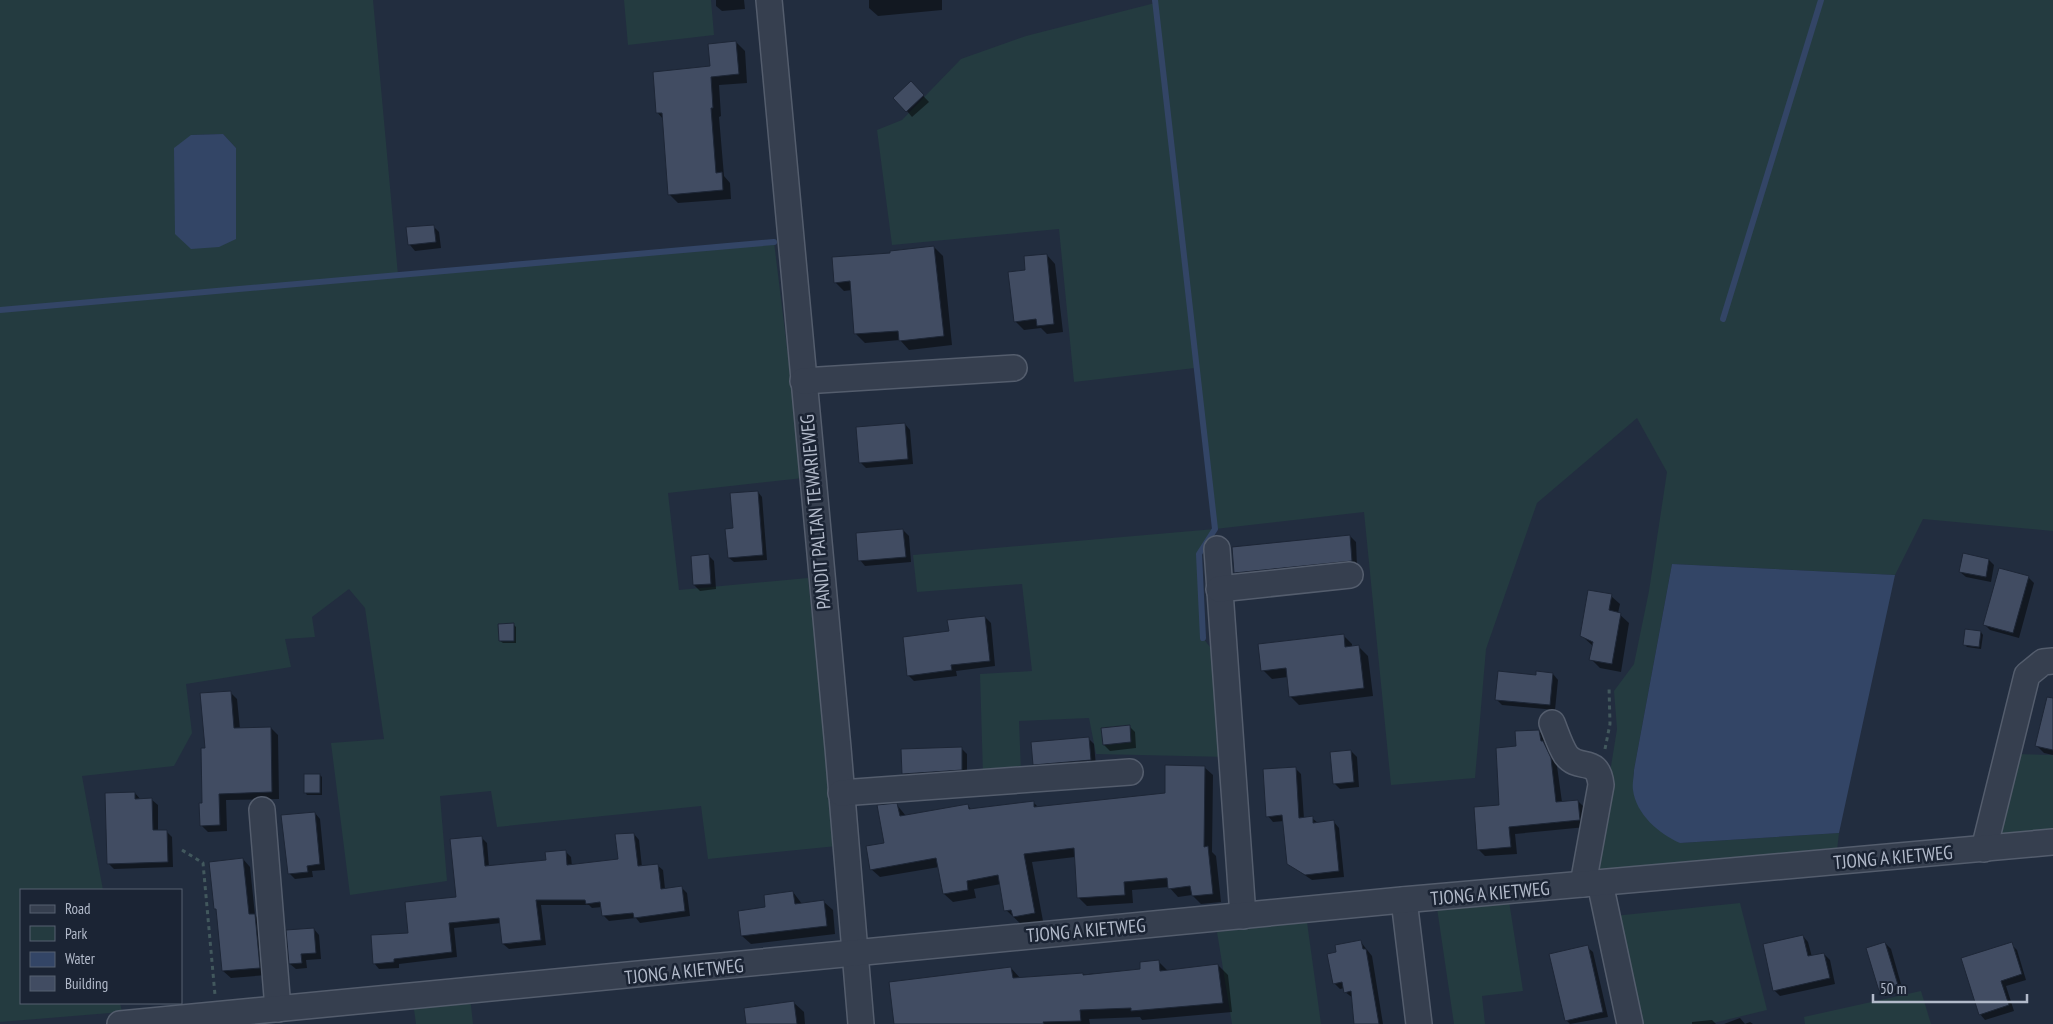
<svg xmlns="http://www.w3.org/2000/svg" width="2053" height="1024" font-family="'PT Sans Narrow',sans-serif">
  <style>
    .green { fill: #243b40; fill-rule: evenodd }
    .water { fill: #334566 }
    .shadow { fill: #0007 }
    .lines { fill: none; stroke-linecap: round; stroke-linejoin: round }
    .stream { stroke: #334566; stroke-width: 6 }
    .building { fill: #414c62; stroke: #1d2636 }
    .minor-casing { stroke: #545d6d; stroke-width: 28 }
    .path { stroke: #42585d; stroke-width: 3; stroke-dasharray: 4 4; stroke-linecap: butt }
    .minor { stroke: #363f4f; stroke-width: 25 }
    .labels { text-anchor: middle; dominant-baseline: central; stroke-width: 5; stroke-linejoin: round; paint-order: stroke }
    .street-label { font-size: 19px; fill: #b2baca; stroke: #1b2434 }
  </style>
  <rect width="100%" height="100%" fill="#222d3f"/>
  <g class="green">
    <path d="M0,0H373L398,275L774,242L803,478L668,493L679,590L808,578L837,846L708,859L701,806L497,827L491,791L440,796L447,881L350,895L331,743L384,739L365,608L349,589L312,617L315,637L285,639L291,667L186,684L192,733L174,766L82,776L103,890H21V1003H120L122,1012L0,1022ZM223,134L236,148L191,135Z"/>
    <path d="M624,0H711L714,35L628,45Z"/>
    <path d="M1155,0H2053V531L1923,519L1895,575L1672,564L1634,770L1633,790L1680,843L1839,833L1837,850L1594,872L1617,729L1614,691L1634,664L1649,591L1667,472L1637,418L1537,503L1486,649L1475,778L1391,785L1364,512L1215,529L1199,554L1203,638L1217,656L1228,757L1096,754L1089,718L1019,721L1021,772L983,775L980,674L1032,671L1022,584L917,592L913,555L1215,529L1195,368L1074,382L1059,229L892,245L877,130L902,120L961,59L1026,36L1155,3Z"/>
    <path d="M2013,754L2053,755V833L1995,836Z"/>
    <path d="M1509,901L1523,991L1482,996L1485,1024H1454L1437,908Z"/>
    <path d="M1740,903L1767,1010L1709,1024H1635L1614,916Z"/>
    <path d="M1307,922L1321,1024H1232L1217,932Z"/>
    <path d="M1921,991L1931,1024H1805L1804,1017Z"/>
    <path d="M470,997L473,1024H416L413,1002Z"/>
  </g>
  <g class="water">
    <path d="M223,134L236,148V239L219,247L191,249L175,234L174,148L191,135Z"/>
    <path d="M1672,564L1895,575L1839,833L1680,843C1659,834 1636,814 1633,790C1632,784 1634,776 1634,770Z"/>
  </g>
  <g class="shadow">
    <path d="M716,0H744L745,9L722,11L716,6Z"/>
    <path d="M869,0H942V10L878,16L869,8Z"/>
    <path d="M736,42L745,51L747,83L719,85L721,116L719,117L724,176L730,183L731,199L678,203L669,194L663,119L657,112L711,68Z"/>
    <path d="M911,83L929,102L912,117L907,111Z"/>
    <path d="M433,226L439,232L441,248L415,251L410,245L408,228Z"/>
    <path d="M934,247L943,256L952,345L909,350L900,340L865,343L856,334L852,290L844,291L835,282Z"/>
    <path d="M1047,255L1055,264L1063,332L1047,334L1041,328L1024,330L1015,321L1027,272Z"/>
    <path d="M905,424L910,430L913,464L866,468L860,462Z"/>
    <path d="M758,492L762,497L767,560L734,562L729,558Z"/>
    <path d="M903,530L909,536L911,562L865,566L860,560Z"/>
    <path d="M1350,536L1356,542L1357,567L1241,578L1235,572Z"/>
    <path d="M708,555L714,561L716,589L700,591L694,585Z"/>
    <path d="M1989,560L1994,565L1991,582L1966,577L1960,572Z"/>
    <path d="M2028,577L2034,583L2019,638L1990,630L1984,624Z"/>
    <path d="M1611,596L1620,604L1618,613L1629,623L1621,672L1600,668L1591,659L1593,646L1582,636Z"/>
    <path d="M985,617L991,623L995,666L956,671L957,676L914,681L908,675L950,632Z"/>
    <path d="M513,624L516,627V643H503L500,641Z"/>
    <path d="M1981,632L1983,635L1981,649L1967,647L1964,644Z"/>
    <path d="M1343,635L1352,644V648L1359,647L1368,656L1373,696L1299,705L1290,696L1288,677L1272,679L1263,670Z"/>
    <path d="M1553,674L1558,680L1555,710L1502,705L1496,699L1537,676Z"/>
    <path d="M230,692L237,699L240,729L271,728L278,735L279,799L226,800L227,831L208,832L201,825L206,749Z"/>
    <path d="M2053,708V755L2044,753L2036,745Z"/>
    <path d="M1129,726L1135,732L1136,748L1110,751L1104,745Z"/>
    <path d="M1539,731L1546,738L1547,746L1557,766L1562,802L1578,801L1585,808L1586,827L1515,834L1517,854L1485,856L1478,849L1500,806L1517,748Z"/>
    <path d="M1088,738L1094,744L1096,766L1040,770L1034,764Z"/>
    <path d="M961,748L967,754V775L909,779L903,774Z"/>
    <path d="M1351,751L1357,757L1359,787L1340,789L1334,783Z"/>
    <path d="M1204,767L1213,775L1212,852L1216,856L1221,902L1201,904L1192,895L1178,897L1169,887L1132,890L1133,903L1087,906L1078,897L1075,857L1032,862L1043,921L1022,925L1006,910L1001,884L974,889L976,898L953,902L944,894L939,867L880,877L871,869L885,844L897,805L906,816L967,805L972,810L1033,802L1039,808L1166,794Z"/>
    <path d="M1295,768L1301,774L1304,819L1312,818L1318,823L1334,822L1339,828L1344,877L1312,880L1288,864L1284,821L1273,822L1268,816Z"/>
    <path d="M320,775L322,777V795H307L305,792Z"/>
    <path d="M135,793L141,800H152L158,805V831H166L172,837L173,867L114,869L108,863Z"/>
    <path d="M315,813L320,819L325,870L312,871L313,877L295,879L289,873Z"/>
    <path d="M634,834L639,840L642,867L657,865L663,870L665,889L681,887L687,893L690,916L640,923L636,918L609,921L603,915L602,907L592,908L589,905H541L546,945L509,949L503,944L501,923L454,928L457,957L399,964V968L379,969L374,963L458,898L481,837L487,843L489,867L547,861L566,852L571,857L572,866L619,860Z"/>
    <path d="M243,859L250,867L255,915L263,923L267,975L231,978L223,971Z"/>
    <path d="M793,892L802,904L824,902L833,910L835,934L751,944L742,936L767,908Z"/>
    <path d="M314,929L319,935L321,959L306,960L307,968L296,969L290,964Z"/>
    <path d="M1803,936L1808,942L1812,957L1824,954L1830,960L1835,984L1780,996L1774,990Z"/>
    <path d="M1360,941L1372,956L1383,1024H1356L1353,998L1345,992L1344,988L1340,989L1334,983L1338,953Z"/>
    <path d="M1885,943L1891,949L1903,991L1885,996L1880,990Z"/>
    <path d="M2011,944L2017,950L2026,980L2006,986L2014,1011L1985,1020L1980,1014Z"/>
    <path d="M1587,947L1593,952L1608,1017L1570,1024L1566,1020Z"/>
    <path d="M1158,961L1168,971L1218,965L1228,975L1232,1012L1142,1020L1140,1017L1089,1019L1090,1024H895L1011,968L1021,979L1142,970Z"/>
    <path d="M793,1002L804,1012L805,1024H747Z"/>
    <path d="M1740,1018L1745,1024L1750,1022L1753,1024H1724Z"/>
    <path d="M1712,1020L1716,1024H1692V1022Z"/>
  </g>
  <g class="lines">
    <g class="stream">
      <path d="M1155,0L1215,529L1199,554L1203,638"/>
      <path d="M0,310L774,242"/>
      <path d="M1723,319L1821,0"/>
    </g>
  </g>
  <g class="building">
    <path d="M736,41L739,74L711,77L713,108H711L716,173L722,172L723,190L668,195L662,113H656L653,72L710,66L708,44Z"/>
    <path d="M911,81L924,95L906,112L893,98Z"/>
    <path d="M434,225L436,242L408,245L406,227Z"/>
    <path d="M934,246L944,336L899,341L898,331L854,334L850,281L834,283L832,257L890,253V251Z"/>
    <path d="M1047,254L1054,324L1037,326L1036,319L1014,322L1008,272L1025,270L1024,256Z"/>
    <path d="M905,423L908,459L859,463L856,427Z"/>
    <path d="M758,491L763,555L728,558L725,529L733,528L730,493Z"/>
    <path d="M903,529L906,557L858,561L856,533Z"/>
    <path d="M1350,535L1352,561L1234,573L1232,547Z"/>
    <path d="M1963,553L1989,559L1986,577L1959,572Z"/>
    <path d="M709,554L711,584L693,585L691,556Z"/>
    <path d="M1999,568L2029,576L2013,633L1983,625Z"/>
    <path d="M1588,590L1612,594L1609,610L1621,613L1612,664L1589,660L1593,642L1580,636Z"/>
    <path d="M985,616L990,661L951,665L952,670L907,676L903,637L949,631L947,620Z"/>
    <path d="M514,623V641H499L498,624Z"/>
    <path d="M1965,629L1981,631L1979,647L1963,645Z"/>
    <path d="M1344,634L1345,647L1359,645L1364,688L1289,697L1286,668L1261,671L1258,644Z"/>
    <path d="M1498,671L1536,675V671L1553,673L1550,705L1495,700Z"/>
    <path d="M231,691L234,728L271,727L272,792L219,794L220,825L200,826L199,803H202L201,748H205L200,693Z"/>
    <path d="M2047,697L2053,698V750L2035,746Z"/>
    <path d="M1130,725L1131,742L1103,745L1101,728Z"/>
    <path d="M1539,730L1541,741H1543L1551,758L1556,802L1578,800L1580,820L1509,827L1511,847L1477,850L1474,807L1499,805L1496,748L1516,746L1515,731Z"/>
    <path d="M1089,737L1091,760L1033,765L1031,742Z"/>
    <path d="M962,747V770L902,774L901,749Z"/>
    <path d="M1351,750L1354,782L1333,784L1330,752Z"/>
    <path d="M1165,765L1205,766L1204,847L1208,846L1213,894L1192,896L1190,886L1168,889L1167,878L1124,882L1125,895L1077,898L1074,848L1024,854L1035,913L1013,917L1011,910L1004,911L998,875L967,881L968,890L943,894L936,858L870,870L866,846L884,843L877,805L897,803L900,816L968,804L969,809L1034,801V807L1165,793Z"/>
    <path d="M1296,767L1299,818L1313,816V823L1334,820L1339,871L1305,875L1287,864L1282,815L1266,817L1263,769Z"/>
    <rect x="304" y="774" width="16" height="19"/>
    <path d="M135,792V799L152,798L153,830H167L168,862L107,864L105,793Z"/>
    <path d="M315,812L320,864L307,866L308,872L288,874L281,815Z"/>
    <path d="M634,833L638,866L658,864L661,889L682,886L685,911L634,918L633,913L602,916L600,902L586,904L585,900H536L541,940L502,944L499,918L449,923L452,952L394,959V962L373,964L371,935L408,933L405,902L456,897L450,839L482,836L485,866L546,860L545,852L566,850L567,865L618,859L615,834Z"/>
    <path d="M243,858L249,914H255L260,968L222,971L216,909H214L209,862Z"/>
    <path d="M793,891L795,904L824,900L827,926L741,936L738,911L765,907L764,895Z"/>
    <path d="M314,928L316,953L301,954L302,963L289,964L286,930Z"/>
    <path d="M1803,935L1808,956L1824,953L1830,978L1773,991L1763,944Z"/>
    <path d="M1361,940L1363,949H1366L1379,1024H1354L1351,991L1344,993L1342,982L1333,984L1327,954L1336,952L1335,945Z"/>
    <path d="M1885,942L1898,985L1879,991L1866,948Z"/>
    <path d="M2012,942L2022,974L2001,981L2009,1005L1979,1015L1961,958Z"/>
    <path d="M1588,945L1603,1012L1565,1021L1549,954Z"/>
    <path d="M1159,960L1160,971L1218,964L1223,1003L1131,1011V1008L1080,1010L1081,1021L1043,1022L1044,1024H894L889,982L1011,967L1013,978L1083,973V975L1140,969V962Z"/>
    <path d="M794,1001L797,1024H746L744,1008Z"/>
  </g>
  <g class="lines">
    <defs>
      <g id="minor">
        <path d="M769,0L838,748L861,1024"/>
        <path d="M803,381L1014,368"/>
        <path d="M1217,549L1243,916"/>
        <path d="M1219,589L1350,575"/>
        <path d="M1552,723C1556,733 1560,746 1566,755C1579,772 1598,755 1601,785L1583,884"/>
        <path d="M841,793L1130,772"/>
        <path d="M262,810L278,1009"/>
        <path d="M1984,849L2027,675L2043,662L2053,661"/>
        <path d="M1600,883L1630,1024"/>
        <path d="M1404,900L1419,1024"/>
        <path d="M120,1024C548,985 975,941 1402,900C1619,880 1836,863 2053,842"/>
      </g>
    </defs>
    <use href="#minor" class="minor-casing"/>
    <g class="path">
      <path d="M1605,749L1610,724L1609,687"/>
      <path d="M182,850L203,863L215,995"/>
    </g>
    <use href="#minor" class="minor"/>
  </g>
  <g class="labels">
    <g class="street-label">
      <text transform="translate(815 512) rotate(-95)">PANDIT PALTAN TEWARIEWEG</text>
      <text transform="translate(1893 857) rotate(-5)">TJONG A KIETWEG</text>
      <text transform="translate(1490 893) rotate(-5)">TJONG A KIETWEG</text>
      <text transform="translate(1086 930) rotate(-5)">TJONG A KIETWEG</text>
      <text transform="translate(684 971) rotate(-6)">TJONG A KIETWEG</text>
    </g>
  </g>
  <rect x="20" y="889" width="162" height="115" fill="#1b2434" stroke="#576070"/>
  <rect x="30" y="905" width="25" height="8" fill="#363f4f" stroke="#576070"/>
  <text x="65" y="914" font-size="15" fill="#b2baca">Road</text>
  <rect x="30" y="926" width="25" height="15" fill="#243b40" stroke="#576070"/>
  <text x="65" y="939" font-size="15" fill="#b2baca">Park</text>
  <rect x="30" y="952" width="25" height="15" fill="#334566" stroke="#576070"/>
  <text x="65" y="964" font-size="15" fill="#b2baca">Water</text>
  <rect x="30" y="976" width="25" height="15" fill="#414c62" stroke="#576070"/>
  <text x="65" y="989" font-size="15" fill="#b2baca">Building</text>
  <path d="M1873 994v8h154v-8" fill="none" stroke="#b2baca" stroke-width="2.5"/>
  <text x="1880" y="994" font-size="15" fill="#b2baca" stroke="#1b2434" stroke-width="4" paint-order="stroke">50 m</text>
</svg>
